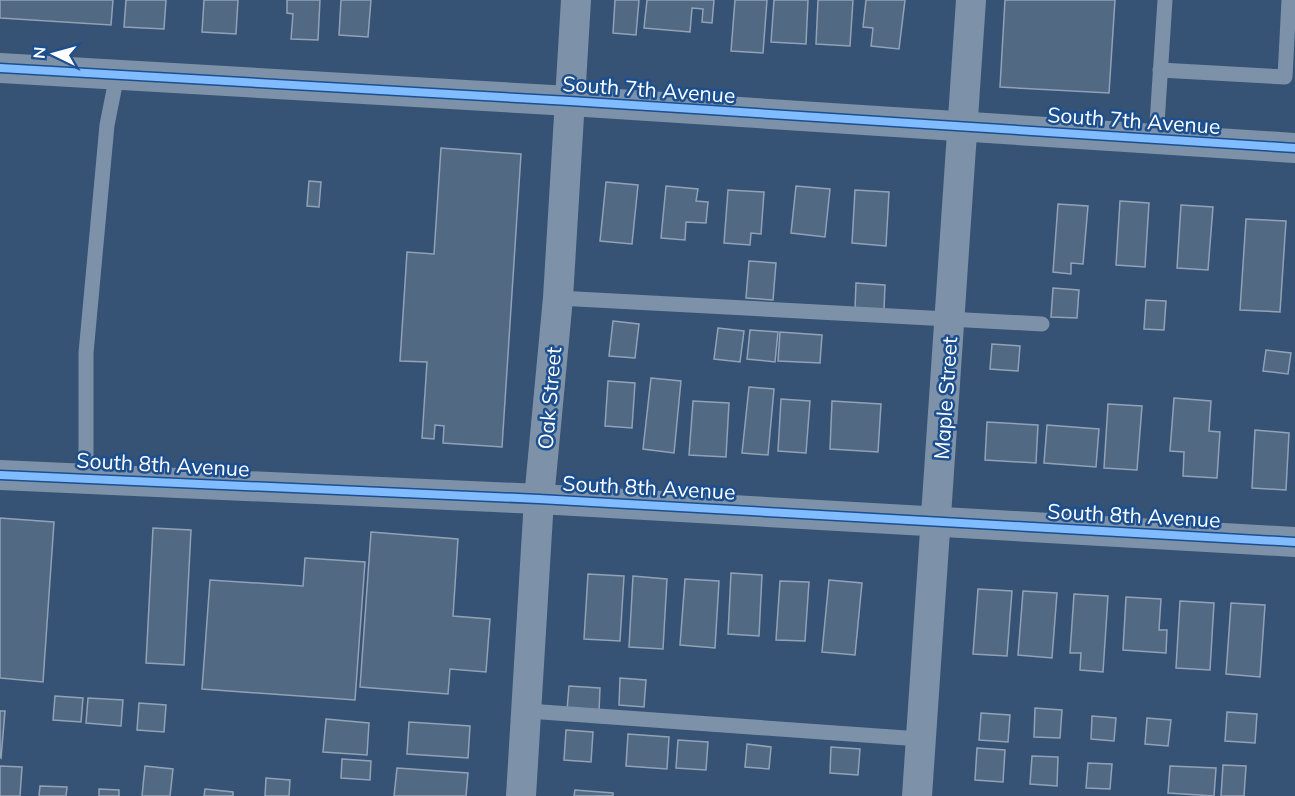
<svg xmlns="http://www.w3.org/2000/svg" width="1295" height="796" font-family="Mulish,sans-serif">
  <style>
    .building { fill: #526984; stroke: #92a2b6; stroke-width: 1.5 }
    .lines { fill: none; stroke-linecap: round; stroke-linejoin: round }
    .lane { stroke: #7d92a8; stroke-width: 15 }
    .street { stroke: #7d92a8; stroke-width: 30 }
    .cycleway-casing { stroke: #1b4f8f; stroke-width: 11 }
    .cycleway { stroke: #80bcff; stroke-width: 8 }
    .labels { text-anchor: middle; dominant-baseline: central; stroke-width: 5; stroke-linejoin: round; paint-order: stroke }
    .street-label { font-size: 21px; fill: #fff; stroke: #1b4f8f }
  </style>
  <rect width="100%" height="100%" fill="#365274"/>
  <g class="building">
    <path d="M0,0H113L111,25L0,18Z"/>
    <path d="M126,0H166L164,29L124,27Z"/>
    <path d="M204,0H238L236,34L202,32Z"/>
    <path d="M287,0H320L318,40L291,39L293,14L287,13Z"/>
    <path d="M341,0H371L368,37L339,35Z"/>
    <path d="M615,0H639L636,35L613,33Z"/>
    <path d="M647,0H714L712,23L702,22L703,9L692,8L690,32L644,28Z"/>
    <path d="M735,0H767L763,53L731,51Z"/>
    <path d="M774,0H808L806,44L771,42Z"/>
    <path d="M818,0H853L850,46L816,44Z"/>
    <path d="M866,0H905L899,49L871,46L873,28L863,27Z"/>
    <path d="M1005,0H1115L1109,93L1000,87Z"/>
    <path d="M441,148L521,154L502,447L443,443L444,426L435,425L434,439L422,438L427,362L400,361L407,252L434,254Z"/>
    <path d="M309,181L321,182L319,207L307,206Z"/>
    <path d="M606,182L638,185L632,244L600,241Z"/>
    <path d="M666,186L698,189L696,201L708,202L706,223L686,222L685,240L661,238Z"/>
    <path d="M796,186L830,189L825,237L791,233Z"/>
    <path d="M728,190L764,192L761,234L751,233L750,245L724,243Z"/>
    <path d="M855,190L889,192L886,246L852,243Z"/>
    <path d="M1120,201L1149,203L1145,267L1116,265Z"/>
    <path d="M1058,204L1088,206L1083,264L1071,263V274L1053,272Z"/>
    <path d="M1181,205L1213,207L1208,270L1177,268Z"/>
    <path d="M1246,219L1286,221L1280,312L1240,310Z"/>
    <path d="M749,261L776,263L773,300L746,298Z"/>
    <path d="M856,283L885,285L884,310L855,309Z"/>
    <path d="M1053,288L1079,290L1077,318L1051,317Z"/>
    <path d="M1146,300L1166,301L1164,330L1144,329Z"/>
    <path d="M613,321L639,324L635,358L609,356Z"/>
    <path d="M718,328L744,331L740,362L714,359Z"/>
    <path d="M750,330L778,332L775,362L747,359Z"/>
    <path d="M780,332L822,335L820,363L778,361Z"/>
    <path d="M992,344L1020,346L1018,371L990,369Z"/>
    <path d="M1266,350L1291,353L1288,374L1263,371Z"/>
    <path d="M651,378L681,381L674,453L643,449Z"/>
    <path d="M608,381L635,383L632,428L605,426Z"/>
    <path d="M749,387L774,389L768,455L742,453Z"/>
    <path d="M1174,398L1211,401L1209,431L1220,432L1217,478L1183,476L1184,452L1170,451Z"/>
    <path d="M781,399L810,401L806,453L778,451Z"/>
    <path d="M693,401L729,403L726,457L689,455Z"/>
    <path d="M832,401L881,404L878,452L830,449Z"/>
    <path d="M1108,404L1142,406L1137,470L1104,468Z"/>
    <path d="M987,422L1038,425L1036,463L985,460Z"/>
    <path d="M1047,425L1099,429L1096,467L1044,463Z"/>
    <path d="M1255,430L1289,433L1286,490L1252,488Z"/>
    <path d="M0,518L54,522L43,682L0,678Z"/>
    <path d="M153,528L191,530L184,665L146,663Z"/>
    <path d="M371,532L458,539L453,616L490,619L486,672L450,669L448,694L360,687Z"/>
    <path d="M305,558L365,562L355,700L202,689L210,580L303,586Z"/>
    <path d="M731,573L762,575L759,636L728,634Z"/>
    <path d="M588,574L624,576L620,641L584,639Z"/>
    <path d="M633,576L667,579L663,649L629,647Z"/>
    <path d="M685,579L719,581L715,648L680,645Z"/>
    <path d="M829,580L862,583L855,655L822,652Z"/>
    <path d="M780,581L809,582L805,641L776,640Z"/>
    <path d="M978,589L1012,591L1007,656L973,654Z"/>
    <path d="M1023,591L1057,593L1052,658L1018,655Z"/>
    <path d="M1074,594L1108,596L1103,672L1080,670L1081,653H1070Z"/>
    <path d="M1126,597L1161,599L1159,630H1167L1166,653L1123,650Z"/>
    <path d="M1180,601L1214,603L1210,670L1176,668Z"/>
    <path d="M1231,603L1265,605L1260,677L1226,674Z"/>
    <path d="M620,678L646,680L644,707L619,705Z"/>
    <path d="M569,686L600,688L599,712L567,710Z"/>
    <path d="M55,696L83,698L81,722L53,720Z"/>
    <path d="M88,698L123,700L121,726L86,723Z"/>
    <path d="M139,703L166,705L164,732L137,730Z"/>
    <path d="M1035,708L1062,710L1060,738L1034,737Z"/>
    <path d="M0,711H5L1,758L0,757Z"/>
    <path d="M1227,712L1257,714L1255,743L1225,741Z"/>
    <path d="M981,713L1010,715L1008,742L979,740Z"/>
    <path d="M1092,716L1116,718L1114,741L1091,739Z"/>
    <path d="M1147,718L1171,720L1168,746L1145,744Z"/>
    <path d="M326,719L369,723L367,755L323,752Z"/>
    <path d="M409,722L470,726L468,758L407,754Z"/>
    <path d="M566,730L593,732L591,762L564,760Z"/>
    <path d="M628,734L669,737L667,769L626,766Z"/>
    <path d="M678,740L708,742L706,770L676,768Z"/>
    <path d="M747,744L771,747L769,769L745,767Z"/>
    <path d="M831,747L860,749L858,775L830,773Z"/>
    <path d="M977,748L1005,750L1003,782L975,780Z"/>
    <path d="M1032,756L1058,757L1057,786L1030,784Z"/>
    <path d="M342,759L371,761L370,780L341,778Z"/>
    <path d="M1088,763L1112,764L1110,789L1086,788Z"/>
    <path d="M1223,765L1246,766L1244,796H1221Z"/>
    <path d="M0,766L22,767L20,796H0Z"/>
    <path d="M145,766L173,769L170,796H142Z"/>
    <path d="M1170,766L1216,768L1214,796L1168,793Z"/>
    <path d="M397,768L468,773L466,796H394Z"/>
    <path d="M266,778L290,780L289,796H265Z"/>
    <path d="M40,786L67,787L66,796H39Z"/>
    <path d="M99,789L119,790V796H99Z"/>
    <path d="M205,789L233,792V796H204Z"/>
    <path d="M575,790L613,793V796H574Z"/>
  </g>
  <g class="lines">
    <g class="lane">
      <path d="M1160,70L1285,77L1289,0"/>
      <path d="M1156,139L1165,0"/>
      <path d="M558,298L1042,324"/>
      <path d="M86,479V353L107,125L117,75"/>
      <path d="M528,711L920,739"/>
    </g>
    <g class="street">
      <path d="M0,68L570,101L1295,148"/>
      <path d="M0,475L539,499L1295,542"/>
      <path d="M521,796L539,499L558,298L576,0"/>
      <path d="M917,796L971,0"/>
    </g>
    <defs>
      <g id="cycleway">
        <path d="M0,68L570,101L1295,148"/>
        <path d="M0,475L539,499L1295,542"/>
      </g>
    </defs>
    <use href="#cycleway" class="cycleway-casing"/>
    <use href="#cycleway" class="cycleway"/>
  </g>
  <g class="labels">
    <g class="street-label">
      <text transform="translate(649 89) rotate(4)">South 7th Avenue</text>
      <text transform="translate(1134 120) rotate(4)">South 7th Avenue</text>
      <text transform="translate(549 398) rotate(-85)">Oak Street</text>
      <text transform="translate(945 398) rotate(-86)">Maple Street</text>
      <text transform="translate(163 464) rotate(3)">South 8th Avenue</text>
      <text transform="translate(649 487) rotate(3)">South 8th Avenue</text>
      <text transform="translate(1134 515) rotate(3)">South 8th Avenue</text>
    </g>
  </g>
  <g transform="translate(54 54) rotate(275)" stroke="#1b4f8f" stroke-width="4.5" paint-order="stroke">
  <path d="M0-4.5L10 22L0 15L-10 22Z" fill="#ffffff"/>
  <text y="-9" font-size="16" font-weight="bold" text-anchor="middle" fill="#ffffff">N</text>
  </g>
</svg>
